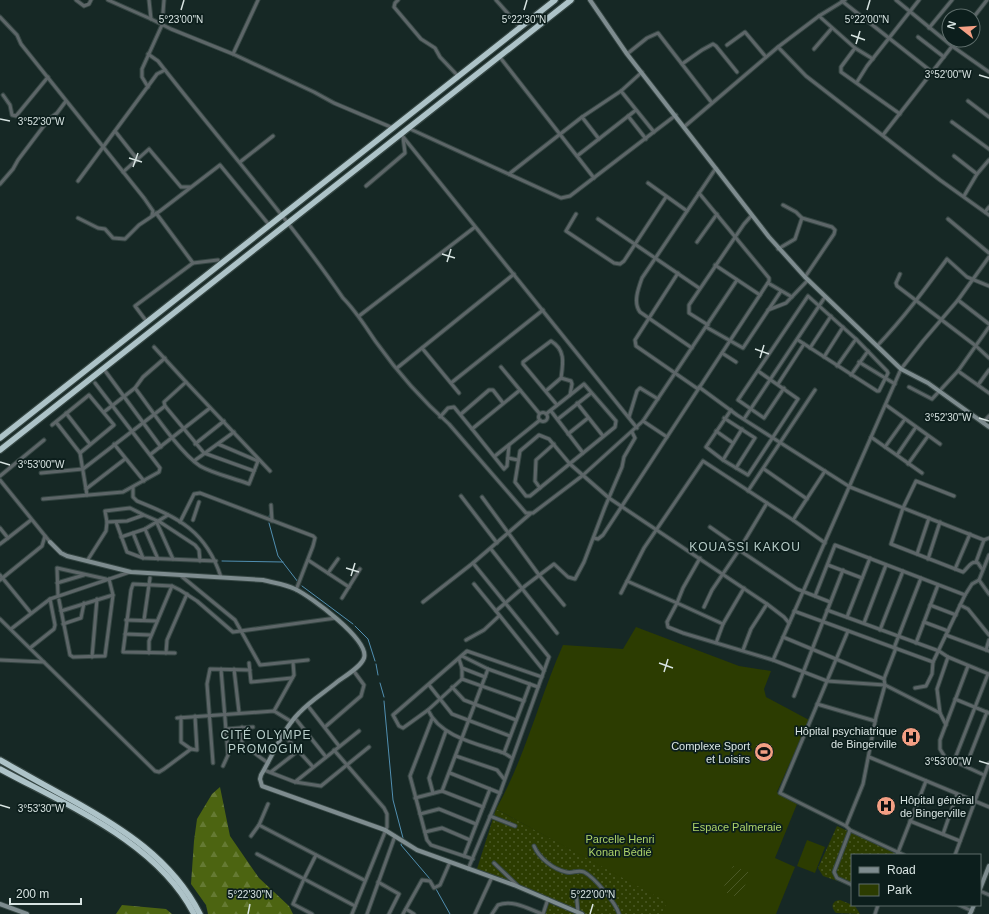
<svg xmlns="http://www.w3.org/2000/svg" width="989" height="914" font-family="Arial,sans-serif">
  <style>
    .grass { fill: url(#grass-dots) }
    .forest { fill: url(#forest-firs) }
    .park { fill: #2c3c01 }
    .garden { fill: url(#garden-furrows) }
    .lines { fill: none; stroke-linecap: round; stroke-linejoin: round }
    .stream { stroke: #518fb1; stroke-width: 1 }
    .street-casing { stroke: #354643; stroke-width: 5 }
    .secondary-casing { stroke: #354643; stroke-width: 6 }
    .highway-casing { stroke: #354643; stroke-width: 8 }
    .street { stroke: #5d6668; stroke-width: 3 }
    .secondary { stroke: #7e8c8f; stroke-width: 4 }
    .highway { stroke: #adc3c8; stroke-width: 5.5 }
    .ticks { fill: none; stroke: #d8e4e2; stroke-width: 1.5 }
    .labels { text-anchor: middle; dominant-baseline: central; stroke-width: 3.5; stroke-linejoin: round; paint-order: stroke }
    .poi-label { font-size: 11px; fill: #d8e4e2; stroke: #0c1e1c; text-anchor: end }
    .park-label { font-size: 11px; fill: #add269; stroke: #0c1e1c }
    .neighbourhood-label { font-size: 12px; letter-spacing: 1px; fill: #b7cdc9; stroke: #0c1e1c }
    .ticks-label { font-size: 10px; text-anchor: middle; fill: #d8e4e2; stroke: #0c1e1c; stroke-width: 3.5; stroke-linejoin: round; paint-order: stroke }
  </style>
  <defs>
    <pattern id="grass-dots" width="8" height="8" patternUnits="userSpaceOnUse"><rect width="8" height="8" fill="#2c3c01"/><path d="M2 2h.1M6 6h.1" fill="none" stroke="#4a5826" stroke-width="1.8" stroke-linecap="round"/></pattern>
    <pattern id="forest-firs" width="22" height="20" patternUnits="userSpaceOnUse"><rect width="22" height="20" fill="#4c6411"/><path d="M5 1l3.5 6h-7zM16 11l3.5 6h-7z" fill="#657a33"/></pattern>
    <pattern id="garden-furrows" width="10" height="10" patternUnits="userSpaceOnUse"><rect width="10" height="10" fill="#2c3c01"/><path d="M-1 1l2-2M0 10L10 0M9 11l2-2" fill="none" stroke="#4a5826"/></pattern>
  </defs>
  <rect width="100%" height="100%" fill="#162825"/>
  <g class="grass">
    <path d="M496,809L670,902L664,914H584L476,872Z"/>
    <path d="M837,826L898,854L897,855H852V886L823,876L818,868Z"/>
    <path d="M840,900L855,906L860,914L836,913C830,907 832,901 840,900Z"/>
    <path d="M549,903L576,914H545Z"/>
  </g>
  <g class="forest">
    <path d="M220,787L230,836L259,878L289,906L293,914H208L206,905L191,884L194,841L197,819L212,794Z"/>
    <path d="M122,905L166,909L172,914H116Z"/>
  </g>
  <g class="park">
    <path d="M636,627L739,666L771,671L764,689L766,697L809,720L777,792L797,804L775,858L795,867L776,914H662L667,902L496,809C525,758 539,699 563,645L623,649Z"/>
    <path d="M807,840L825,847L815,873L797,866Z"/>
  </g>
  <path class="garden" d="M733,866L748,872L749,875L740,898L722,891Z"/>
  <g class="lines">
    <g class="stream">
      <path d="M269,518L270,511"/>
      <path d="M269,523L278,556L298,582"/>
      <path d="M222,561L283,562"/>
      <path d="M302,586L353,624"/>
      <path d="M355,626L368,639L375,661"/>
      <path d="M376,664L378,675"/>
      <path d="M380,683L384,697"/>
      <path d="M384,701L393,800L403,838"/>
      <path d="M402,841L401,845L430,879"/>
      <path d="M436,889L450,914"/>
    </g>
    <defs>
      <g id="street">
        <path d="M76,0L84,6L89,4L91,0"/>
        <path d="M108,0L151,19L171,29L233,54L314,92L334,103L393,128"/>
        <path d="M149,0L151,19"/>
        <path d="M398,0L395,3L394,7L421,39L435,48L440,57L458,76"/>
        <path d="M496,0L520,27"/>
        <path d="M896,0L952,46L989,72"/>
        <path d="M842,1L932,72"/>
        <path d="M819,16L855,48L841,67V72L900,114"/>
        <path d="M0,17L17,35L21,44L144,198L153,211L152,215"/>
        <path d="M973,18L987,0"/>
        <path d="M929,28L952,0"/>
        <path d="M918,37L944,57"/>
        <path d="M727,45L745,32L766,57"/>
        <path d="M778,47L806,76L940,180L989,215"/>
        <path d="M855,48L873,59"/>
        <path d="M814,49L832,28"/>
        <path d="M148,54L158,61C219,140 286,215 343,298C356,311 365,326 376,342C396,370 423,401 449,424L526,513H533L582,476L643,421L737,280"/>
        <path d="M233,54L258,0"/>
        <path d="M627,54L647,38L658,33L712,103"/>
        <path d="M499,56L594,178"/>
        <path d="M682,64L702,50L713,44L716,46L737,72"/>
        <path d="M857,82L867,66L919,0"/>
        <path d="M148,87L142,77V69L162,25L164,0"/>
        <path d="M621,91L654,132"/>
        <path d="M3,95L10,105L12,115L16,116L48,77"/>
        <path d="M968,101L989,117"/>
        <path d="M628,116L646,139"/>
        <path d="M582,117L599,139"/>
        <path d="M952,122L989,149"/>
        <path d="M684,127L778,47L819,16L845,0"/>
        <path d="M408,128L561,198L570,196L676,115"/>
        <path d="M115,131L137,159"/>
        <path d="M400,133L637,428"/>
        <path d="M883,135L957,40"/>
        <path d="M577,156L636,110"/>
        <path d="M954,156L977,174"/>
        <path d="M240,162L273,136"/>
        <path d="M123,172L149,149L181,187H190"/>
        <path d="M509,174L582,117L621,91L642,72"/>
        <path d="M78,181L157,74L165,70"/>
        <path d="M648,183L687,211"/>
        <path d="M0,184L13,169L18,160L49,119L57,113L66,101"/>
        <path d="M366,186L405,153L403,137"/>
        <path d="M964,196L977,174L989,160"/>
        <path d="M783,205L796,212L802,218L832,227L835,230L834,234L805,277"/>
        <path d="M985,212L989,207"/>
        <path d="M156,213L193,263"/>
        <path d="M576,214L566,231L614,263L620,264L624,261L666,197"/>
        <path d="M78,218L98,228L105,229L113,238L125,239L139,225L160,211L220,165L270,226"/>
        <path d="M598,219L699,288"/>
        <path d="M948,219L989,253"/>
        <path d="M697,242L717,214"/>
        <path d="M778,249L795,239L802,218"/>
        <path d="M715,265L760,295"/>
        <path d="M678,273L635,340L636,346L698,389"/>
        <path d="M900,274L896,283L897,286L976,346L989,358"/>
        <path d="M768,283L792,297"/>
        <path d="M958,300L989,324"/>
        <path d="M768,310L786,303L808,280"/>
        <path d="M359,316L475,227"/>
        <path d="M147,322L135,306L193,263L218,260"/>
        <path d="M708,325L689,313V305L744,224L752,215"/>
        <path d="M706,327L743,348L781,291"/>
        <path d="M877,346C903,319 925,289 947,259L967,277L989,286"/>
        <path d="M154,347L186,382"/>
        <path d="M422,348L459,393"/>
        <path d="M692,348L640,312C633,303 638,289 642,278L716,168"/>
        <path d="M810,348L831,316"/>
        <path d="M722,353L736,362"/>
        <path d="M824,357L843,327"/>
        <path d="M859,362L895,384"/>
        <path d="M837,366L856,339"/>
        <path d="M501,367L539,413"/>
        <path d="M103,368L161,447"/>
        <path d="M397,368L514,274"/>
        <path d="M958,371L989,393"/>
        <path d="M851,375L868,351"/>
        <path d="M561,378L571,381L572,384L570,395"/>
        <path d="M451,383L543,310"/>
        <path d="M778,384L804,344"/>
        <path d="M978,385L989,370"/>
        <path d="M699,387L737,415L850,487L984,540L989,538"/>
        <path d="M909,387L932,399L958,371L989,327"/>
        <path d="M135,388C151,409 179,452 200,466C214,474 234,478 249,484L258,461L218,444"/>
        <path d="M784,388L764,418L738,400L808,296L856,339L887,371L888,373L879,391H877L798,340"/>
        <path d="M546,391L561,378C563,364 566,350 551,341L523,362V364L557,405"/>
        <path d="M577,403L603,436"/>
        <path d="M886,405L940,444"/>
        <path d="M731,410L706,447L723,460L748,475L798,399L758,371"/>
        <path d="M551,411L583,453"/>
        <path d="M104,412L135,388L143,377L165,358"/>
        <circle cx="543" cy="417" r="4.5"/>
        <path d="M66,413L90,444"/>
        <path d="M461,414L489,390H493L503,403"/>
        <path d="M546,414L584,384L616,421L615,427L530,496H526L515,482L520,451L539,435L549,439L570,464L609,498L767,604L784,617L789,623"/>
        <path d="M440,417L448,408L454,407L472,429L520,390"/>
        <path d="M629,417L637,391L640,388L658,399"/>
        <path d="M724,418L755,438L736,468"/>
        <path d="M558,419L591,393"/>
        <path d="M744,419L825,297"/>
        <path d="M643,421L667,437L769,281V278L699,193"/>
        <path d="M56,422L80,453L87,495"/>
        <path d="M983,423L989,416"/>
        <path d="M52,425L89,395L114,425L80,453"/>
        <path d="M472,429L504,469L507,466L509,445"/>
        <path d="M716,431L733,443"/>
        <path d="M568,434L588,418"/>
        <path d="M871,437L922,473"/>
        <path d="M114,444L144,481"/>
        <path d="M195,444L224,421"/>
        <path d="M885,447L905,419"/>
        <path d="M151,454L210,408"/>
        <path d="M897,455L916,427"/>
        <path d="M495,456L540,420"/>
        <path d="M508,458L518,460"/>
        <path d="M723,460L742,429"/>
        <path d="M194,461L234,432"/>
        <path d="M908,464L928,436"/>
        <path d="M764,469L807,499"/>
        <path d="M254,471L204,453L165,406L164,402L186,382L270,471"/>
        <path d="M41,473L83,469L165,406"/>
        <path d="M0,476L44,440"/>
        <path d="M0,480L50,542"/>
        <path d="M133,487V497L137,501C179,518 206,531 221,577"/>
        <path d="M540,488L535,481L536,460L554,444"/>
        <path d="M86,489L125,459"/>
        <path d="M748,491L815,390"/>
        <path d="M461,496L497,543"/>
        <path d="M954,496L916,481L903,508L891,544L963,572C968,568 971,560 978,563L982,569"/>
        <path d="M482,497L539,575L564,605"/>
        <path d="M43,499L123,492L159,472L160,468L95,383"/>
        <path d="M271,505L272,521"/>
        <path d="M144,515L130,508L105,511L107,522L127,521L144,515L160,522L195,545L199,550L200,561"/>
        <path d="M193,520L199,502"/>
        <path d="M793,520L825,471"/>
        <path d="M116,522L127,552L143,558L216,561"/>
        <path d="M180,522L194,494L200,493L313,536L315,538L313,546L296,590"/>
        <path d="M157,523L173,559"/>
        <path d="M710,527L733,543L739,550L797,589L830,602"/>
        <path d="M0,528L8,538L0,544"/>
        <path d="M145,529L158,559"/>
        <path d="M133,533L143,558"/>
        <path d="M121,537L145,529L168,515"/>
        <path d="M8,538L31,520"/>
        <path d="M594,538L598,539L603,535L667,437"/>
        <path d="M491,549L557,633"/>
        <path d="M917,554L929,518"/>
        <path d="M928,559L940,522"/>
        <path d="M308,560L349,587"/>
        <path d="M87,561L106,531L107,522"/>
        <path d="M976,562L984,540"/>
        <path d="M828,565L862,578"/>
        <path d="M955,569L970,534"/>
        <path d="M328,573L338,559"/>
        <path d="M0,575L31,613"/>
        <path d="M180,575L235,620L260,665L308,660"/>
        <path d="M0,580L42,546L45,536"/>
        <path d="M979,580L989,594"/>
        <path d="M627,581L677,603L683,588L700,558"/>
        <path d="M57,583L84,575"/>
        <path d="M474,584L496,611L525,586L554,564L568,577L575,579L584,562L605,507L622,467L624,457L635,438L632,432"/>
        <path d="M621,593L644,548L703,461L793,520L825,543"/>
        <path d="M58,595L57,568L106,579"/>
        <path d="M815,596L835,545L965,595"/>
        <path d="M342,598L360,569"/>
        <path d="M59,600L70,655L73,657L105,656L113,595L109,579"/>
        <path d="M423,602L473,563L530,514"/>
        <path d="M930,605L956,615"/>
        <path d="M960,605L968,609L989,635"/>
        <path d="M704,607L712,590L739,550L767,503"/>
        <path d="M827,610L939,651L948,657L989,674"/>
        <path d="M61,611L113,595"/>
        <path d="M496,611L544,671"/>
        <path d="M794,611L933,662L965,595L972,584L979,580L989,555"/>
        <path d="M847,617L870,558"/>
        <path d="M0,619L155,771L159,772L164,769L191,749"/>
        <path d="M126,620L157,621"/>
        <path d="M144,620L150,578"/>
        <path d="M924,622L948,631"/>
        <path d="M864,623L886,565"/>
        <path d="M63,624L81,618L84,603"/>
        <path d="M723,624L744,588"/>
        <path d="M11,629L50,599L130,572"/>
        <path d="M880,630L903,571"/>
        <path d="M848,631L780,793L846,826L850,830L904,855"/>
        <path d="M125,634L151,635"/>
        <path d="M946,635L989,651"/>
        <path d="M783,637L884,679L885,685L876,717L863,784L846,826"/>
        <path d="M466,640L484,630L499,616"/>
        <path d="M716,643L723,624L677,603L667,622L668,627L683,633L773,660L827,681L885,685L940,713L946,725"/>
        <path d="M916,643L938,585"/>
        <path d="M30,648L54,629L55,625L50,599"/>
        <path d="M894,648L921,578"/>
        <path d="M743,650L751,629L767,604"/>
        <path d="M986,650L989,640"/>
        <path d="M149,653V641L172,586"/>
        <path d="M166,653L167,640L187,594"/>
        <path d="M175,653L123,652L131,590L133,584L172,586L180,590L197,601L233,632L336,618"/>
        <path d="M462,656L488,669L538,687"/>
        <path d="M92,657L97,599"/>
        <path d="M459,659L462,668V679"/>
        <path d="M0,660L44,662"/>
        <path d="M773,660L901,369L923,341L958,300L989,257"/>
        <path d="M249,663L251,682L292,678"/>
        <path d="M968,666L940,740V749L945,757L984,775"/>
        <path d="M462,668L485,677"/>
        <path d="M221,669L228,755L223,766"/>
        <path d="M234,669L239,712"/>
        <path d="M462,679L428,710L403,728L399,726L393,715L467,651L542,677"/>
        <path d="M462,679L524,701"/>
        <path d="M884,679L896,648"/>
        <path d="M429,685L452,714L510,736"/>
        <path d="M452,687L464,700L516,720"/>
        <path d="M915,688L926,686L932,674L933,662"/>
        <path d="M794,696L843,570"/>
        <path d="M955,699L989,713"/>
        <path d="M817,704L875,721"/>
        <path d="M308,706L339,746"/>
        <path d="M428,710C440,737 478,744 504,753L512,758"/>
        <path d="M274,711L294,675L293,662"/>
        <path d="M940,713L937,689L948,657"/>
        <path d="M181,717V742L191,749L197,750L195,716"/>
        <path d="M177,718L274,711L292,722"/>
        <path d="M295,718L326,757"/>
        <path d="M432,719L410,776L427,840L431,845L473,859"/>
        <path d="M242,727V744L268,763"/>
        <path d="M325,727L361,696L364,685L353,670"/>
        <path d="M226,729L253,727"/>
        <path d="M284,735L313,767"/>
        <path d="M334,750L384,808L387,814V827L352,914"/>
        <path d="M504,753L530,684"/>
        <path d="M456,756L497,770L504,779"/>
        <path d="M869,757L989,807"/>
        <path d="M954,761L988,674"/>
        <path d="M213,763L207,684L210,669L250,670"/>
        <path d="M966,766L987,712"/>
        <path d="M264,770L295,782L321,786L369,747"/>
        <path d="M271,772L298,751"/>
        <path d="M450,773L500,793"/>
        <path d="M295,782L359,731"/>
        <path d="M442,791L488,669"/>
        <path d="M433,793L429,778L446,731"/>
        <path d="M415,798L442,791L483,807"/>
        <path d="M420,814L439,809L476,824"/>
        <path d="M490,816L515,826"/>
        <path d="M910,821L960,841"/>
        <path d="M259,825L364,880"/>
        <path d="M850,830L834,872L837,878L852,885"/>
        <path d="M425,832L442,828L470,840"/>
        <path d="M943,834L957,794"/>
        <path d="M251,836L259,825L268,804"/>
        <path d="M534,846C539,858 553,869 566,872C573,874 577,869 584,872C594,877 616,903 619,914"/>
        <path d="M257,854L355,906"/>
        <path d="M897,855L926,781"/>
        <path d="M955,855L989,763"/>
        <path d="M464,856L490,789"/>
        <path d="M494,863L518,886"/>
        <path d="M468,869L500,793L549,657L473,563"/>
        <path d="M378,882L399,894L389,914"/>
        <path d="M576,891L578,912"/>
        <path d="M980,891L989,895"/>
        <path d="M959,905L972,911"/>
        <path d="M406,909L414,914"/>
        <path d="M312,914L293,904L304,879L316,855"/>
        <path d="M367,914L395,836"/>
        <path d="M403,914L422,880L430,881L434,888L440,885L450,862"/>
        <path d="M475,914L492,877"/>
        <path d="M492,914L498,905C512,899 529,909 542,914"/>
        <path d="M543,914L548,899"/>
        <path d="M875,914L878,905"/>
      </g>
      <g id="secondary">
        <path d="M590,0L627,54L769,237L805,277L901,369L928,383L989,427"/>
        <path d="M50,542L61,553L67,556L131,572L263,580C274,583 285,584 295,589C310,596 370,640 364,658C361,667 345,676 337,682C325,692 310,701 299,713C283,729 273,755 261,775L260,779L262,786L385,830L417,850L514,885L582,914"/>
        <path d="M980,889L989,866"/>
        <path d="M0,904L27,914"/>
        <path d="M970,914L974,905"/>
      </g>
      <g id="highway">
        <path d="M0,438L555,0"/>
        <path d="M0,450L571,0"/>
        <path d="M0,760C23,773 46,786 70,799C122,828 172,859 200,914"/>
        <path d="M0,769C68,806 157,842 194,914"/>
      </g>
    </defs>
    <use href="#street" class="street-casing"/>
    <use href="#secondary" class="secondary-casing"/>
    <use href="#highway" class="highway-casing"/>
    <use href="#street" class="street"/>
    <use href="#secondary" class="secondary"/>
    <use href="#highway" class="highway"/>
  </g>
  <path class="ticks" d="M181,10L184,0M524,10L527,0M867,10L870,0M851,35L865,40M856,44L860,31M979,75L989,78M0,119L10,121M129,158L142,162M133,167L138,153M442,254L455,258M447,262L451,249M755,349L769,354M760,358L764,345M979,418L989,421M0,462L10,465M346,568L359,572M351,576L355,563M659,663L673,668M664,672L668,659M979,761L989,764M0,805L10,808M248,914L250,904M590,914L593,904"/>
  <defs>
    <symbol id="hospital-disc" viewBox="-11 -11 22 22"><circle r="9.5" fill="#f39f84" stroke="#0c1e1c"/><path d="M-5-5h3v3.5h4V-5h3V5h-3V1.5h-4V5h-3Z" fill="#111"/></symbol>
    <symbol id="stadium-disc" viewBox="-11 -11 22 22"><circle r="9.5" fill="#f39f84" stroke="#0c1e1c"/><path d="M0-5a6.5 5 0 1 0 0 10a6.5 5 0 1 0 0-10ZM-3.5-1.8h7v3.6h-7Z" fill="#111"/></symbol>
  </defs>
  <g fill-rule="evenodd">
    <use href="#hospital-disc" x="900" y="726" width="22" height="22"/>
    <use href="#stadium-disc" x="753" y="741" width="22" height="22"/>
    <use href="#hospital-disc" x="875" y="795" width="22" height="22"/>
  </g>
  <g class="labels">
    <g class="poi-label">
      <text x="897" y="731">Hôpital psychiatrique<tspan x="897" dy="13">de Bingerville</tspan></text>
      <text x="750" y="746">Complexe Sport<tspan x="750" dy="13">et Loisirs</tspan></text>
      <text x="900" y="800" text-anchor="start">Hôpital général<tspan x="900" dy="13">de Bingerville</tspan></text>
    </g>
    <g class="park-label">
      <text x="737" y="827">Espace Palmeraie</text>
      <text x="620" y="839">Parcelle Henri<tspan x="620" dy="13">Konan Bédié</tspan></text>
    </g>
    <g class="neighbourhood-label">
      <text x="745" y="547">KOUASSI KAKOU</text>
      <text x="266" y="735">CITÉ OLYMPE<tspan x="266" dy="14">PROMOGIM</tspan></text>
    </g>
  </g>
  <g class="ticks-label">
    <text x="181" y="23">5°23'00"N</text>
    <text x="524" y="23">5°22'30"N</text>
    <text x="867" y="23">5°22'00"N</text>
    <text x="948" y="78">3°52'00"W</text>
    <text x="41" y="125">3°52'30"W</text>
    <text x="948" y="421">3°52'30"W</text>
    <text x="41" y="468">3°53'00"W</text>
    <text x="948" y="765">3°53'00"W</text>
    <text x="41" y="812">3°53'30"W</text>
    <text x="250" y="898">5°22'30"N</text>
    <text x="593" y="898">5°22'00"N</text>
  </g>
  <rect x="851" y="854" width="130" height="52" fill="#0c1e1c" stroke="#5e6d6b"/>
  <rect x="859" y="867" width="20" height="6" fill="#7e8c8f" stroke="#5e6d6b"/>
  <text x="887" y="874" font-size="12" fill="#d8e4e2">Road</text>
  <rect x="859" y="884" width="20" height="12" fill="#2c3c01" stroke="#5e6d6b"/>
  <text x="887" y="894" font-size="12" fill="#d8e4e2">Park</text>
  <g transform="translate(961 28) rotate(287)"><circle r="19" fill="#0c1e1c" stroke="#5e6d6b"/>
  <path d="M0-3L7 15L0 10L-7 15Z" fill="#f39f84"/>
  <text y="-6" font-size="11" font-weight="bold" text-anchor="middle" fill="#d8e4e2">N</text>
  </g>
  <path d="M10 898v6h71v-6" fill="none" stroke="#d8e4e2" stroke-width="2"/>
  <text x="16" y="898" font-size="12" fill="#d8e4e2" stroke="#0c1e1c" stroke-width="3" paint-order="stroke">200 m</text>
</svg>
